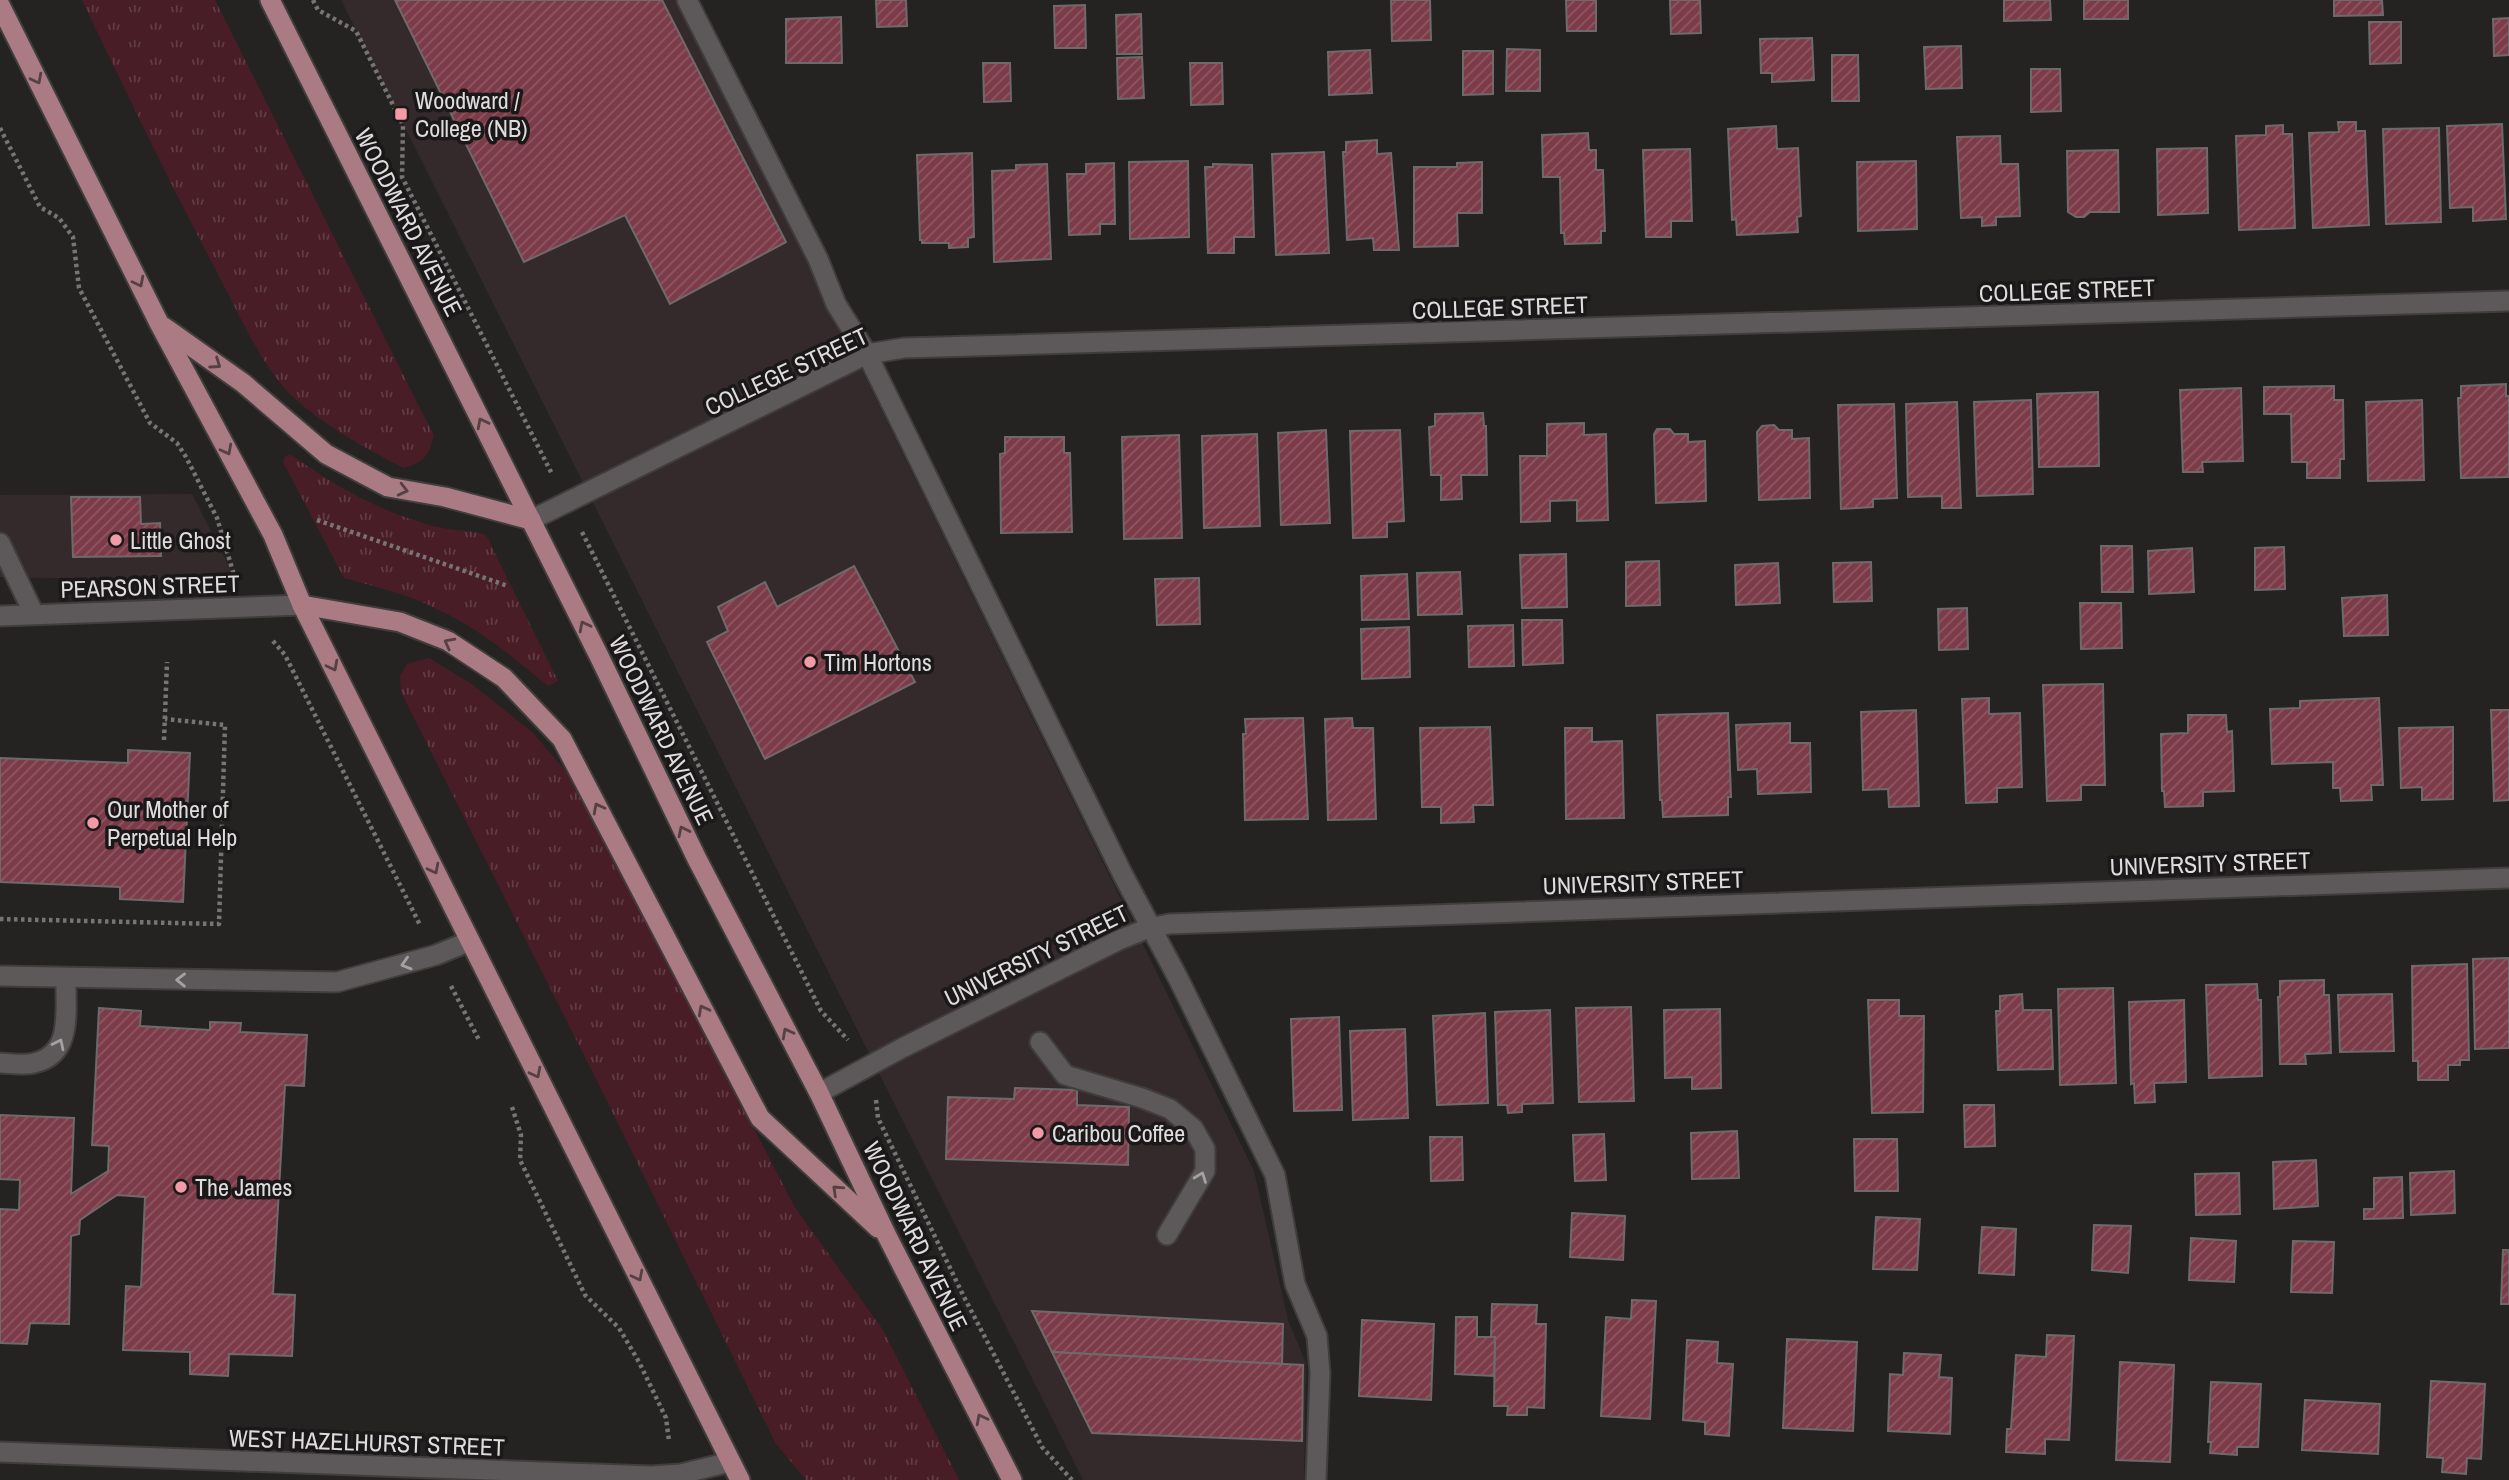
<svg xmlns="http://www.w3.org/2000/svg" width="2509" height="1480" font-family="'Archivo Narrow',sans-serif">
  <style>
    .built { fill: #342a2c }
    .grass { fill: url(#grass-tufts) }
    .building { fill: url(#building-hatch); stroke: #6e6a6b; stroke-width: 2 }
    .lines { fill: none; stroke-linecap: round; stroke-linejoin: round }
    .service-casing { stroke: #403d3d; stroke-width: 23 }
    .minor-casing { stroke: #403d3d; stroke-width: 23 }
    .primary-casing { stroke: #403d3d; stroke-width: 23 }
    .path { stroke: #777475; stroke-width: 4.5; stroke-dasharray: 3.5 3.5; stroke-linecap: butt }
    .service { stroke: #5d595a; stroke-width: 19 }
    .minor { stroke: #5d595a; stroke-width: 19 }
    .primary { stroke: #ab7b83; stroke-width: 19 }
    .oneway { stroke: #554043 }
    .oneway2 { stroke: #a4a1a2 }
    .poi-dot { fill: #f39aa9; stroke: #1b1819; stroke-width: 2.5 }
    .labels { text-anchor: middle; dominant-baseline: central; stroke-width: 7; stroke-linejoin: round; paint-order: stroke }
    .poi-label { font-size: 24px; fill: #dfdcdd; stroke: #1b1819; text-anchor: start }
    .street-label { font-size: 24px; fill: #dfdcdd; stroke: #1b1819 }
  </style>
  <defs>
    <pattern id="grass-tufts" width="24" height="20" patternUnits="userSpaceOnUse" patternTransform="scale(1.75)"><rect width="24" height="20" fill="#481d25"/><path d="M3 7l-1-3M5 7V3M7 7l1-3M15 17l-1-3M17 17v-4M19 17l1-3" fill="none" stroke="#623d44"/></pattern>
    <pattern id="building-hatch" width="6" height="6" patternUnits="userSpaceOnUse" patternTransform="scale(1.75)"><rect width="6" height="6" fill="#7c3b48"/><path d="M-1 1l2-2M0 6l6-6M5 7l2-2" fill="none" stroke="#8e5762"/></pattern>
  </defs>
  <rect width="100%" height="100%" fill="#252222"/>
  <g class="built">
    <path d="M341,0H676L795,234L1254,1171L1288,1320L1306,1363L1304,1480H1083Z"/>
    <path d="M192,494L237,582L0,577V495Z"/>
  </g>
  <g class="grass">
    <path d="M82,0H215L434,436C428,457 425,461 404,468C365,448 324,426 292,396C264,370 240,316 222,282C173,189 127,95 82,0Z"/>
    <path d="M290,454C336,487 387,516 442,528C457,531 471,530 486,535L558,681L548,686C513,657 478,628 437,609C408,594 375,587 344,578L283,462L285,457Z"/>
    <path d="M429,658L473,685L533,733L575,782L794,1206L883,1330L959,1480H806L776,1444L600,1087L401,692L400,676L407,664Z"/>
  </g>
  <g class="building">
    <path d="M395,0H662L786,242L670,304L625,215L524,262Z"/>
    <path d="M876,0H906L907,26L877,27Z"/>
    <path d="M1391,0H1430L1431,40L1392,41Z"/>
    <path d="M1566,0H1596V31H1567Z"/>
    <path d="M1670,0H1700L1701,33L1671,34Z"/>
    <path d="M2004,0H2050L2051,20L2004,21Z"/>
    <rect x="2084" y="0" width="44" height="19"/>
    <path d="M2334,0H2382L2383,15L2334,16Z"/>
    <path d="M1085,5L1086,48H1055L1054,6Z"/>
    <path d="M1141,14L1142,54H1117L1116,15Z"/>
    <path d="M841,17L842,63H786V19Z"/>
    <path d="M2509,18V55L2494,56L2493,19Z"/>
    <path d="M2369,22H2401V63L2370,64Z"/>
    <path d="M1812,38L1814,80L1772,82V73H1761L1760,39Z"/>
    <path d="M1961,46L1962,88L1926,89L1924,47Z"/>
    <path d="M1507,49L1540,50V91H1506Z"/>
    <path d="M1370,50L1372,93L1329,95L1328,52Z"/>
    <path d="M1463,51H1493V94L1463,95Z"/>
    <path d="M1832,55H1858L1859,101H1832Z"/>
    <path d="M1142,57L1144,98L1118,99L1117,58Z"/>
    <path d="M983,63H1010L1011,101L984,102Z"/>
    <path d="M1190,63H1222L1223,104L1191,105Z"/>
    <path d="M2031,69H2060L2061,111L2031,112Z"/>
    <path d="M2338,122H2356V131H2365L2369,225L2313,228L2309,133L2339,132Z"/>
    <path d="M2502,124L2506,219L2473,221V207L2450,208L2447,126Z"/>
    <path d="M2283,125V134H2292L2295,228L2239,230L2236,136L2266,135V126Z"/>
    <path d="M1776,126L1777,149L1798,148L1801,216L1797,217L1798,232L1737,235L1736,219L1732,220L1728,129Z"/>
    <path d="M2439,128L2441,222L2386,224L2383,129Z"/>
    <path d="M1588,133L1589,150H1596V170H1603L1605,231H1601V243L1565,244L1564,233H1561L1560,177H1543L1542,135Z"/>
    <path d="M2000,136L2001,164H2018L2020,216L1996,217V225L1982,226V217L1961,218L1957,137Z"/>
    <path d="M1377,140V154L1391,153L1399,250H1374L1373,238L1347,240L1343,152H1346V142Z"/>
    <path d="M2207,148L2208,213L2158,215L2157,149Z"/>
    <path d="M1690,149L1692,221H1671V237H1646L1643,150Z"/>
    <path d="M2118,150L2119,212H2090L2084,217H2076L2068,212L2067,151Z"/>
    <path d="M1324,152L1329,253L1276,255L1272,154Z"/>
    <path d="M972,153L974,237L968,238V247L949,248V243H922V240H920L917,155Z"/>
    <path d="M1188,161L1189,237L1130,239L1129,162Z"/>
    <path d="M1916,161L1917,229L1858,231L1857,162Z"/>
    <path d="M1482,162V213H1457L1458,246L1414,247V167H1457V163Z"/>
    <path d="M1114,163L1115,224H1100V234L1069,235L1067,174H1086V164Z"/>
    <path d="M1047,164L1051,259L994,262L992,171L1016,170V165Z"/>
    <path d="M1213,164L1252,165L1254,237H1234V253H1208L1205,167H1213Z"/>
    <path d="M2506,384V396H2509V477L2461,478L2458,398H2461V386Z"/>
    <path d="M2334,386V400H2343L2344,459H2340V478H2307V462H2292L2291,414H2264V387Z"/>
    <path d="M2241,388L2243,461L2202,462L2203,472H2183L2180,390Z"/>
    <path d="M2098,392L2099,466L2039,467L2037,394Z"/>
    <path d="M2031,400L2033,494L1977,496L1974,402Z"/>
    <path d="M2422,400L2424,480L2368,481L2366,402Z"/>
    <path d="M1957,402L1961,508H1942V496L1908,497L1906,404Z"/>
    <path d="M1894,404L1897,498L1873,499V507L1841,509L1838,405Z"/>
    <path d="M1483,413L1484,426H1486L1487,475H1461L1462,499L1441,500V475H1431L1429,427L1435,426V414Z"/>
    <path d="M1584,423V435L1606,434L1608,520L1577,521V500L1550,501V521L1521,522L1520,456H1547V424Z"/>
    <path d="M1774,425L1779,430H1792V439L1809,438L1810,498L1759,500L1757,432L1762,426Z"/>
    <path d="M1657,429H1670L1674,434H1688V442L1705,441L1706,501L1656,503L1654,434Z"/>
    <path d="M1326,430L1330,523L1281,525L1278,433Z"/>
    <path d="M1400,430L1404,521L1387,522V537L1353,538L1350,431Z"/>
    <path d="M1257,434L1260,526L1204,528L1202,436Z"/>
    <path d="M1179,435L1182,538L1124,539L1122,437Z"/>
    <path d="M1005,437H1064V453H1070L1072,532L1001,533L1000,454L1005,453Z"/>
    <path d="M71,497H140L141,524L160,523L161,556L73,557Z"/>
    <path d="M2101,546H2132L2133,592H2102Z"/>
    <path d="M2284,547L2285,589L2255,590V548Z"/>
    <path d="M2192,548L2194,592L2149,594L2148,551Z"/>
    <path d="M1566,554L1567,607L1522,608L1520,555Z"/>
    <path d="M1659,561L1660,605L1626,606V562Z"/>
    <path d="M1871,562L1872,601L1834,602L1833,563Z"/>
    <path d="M1778,563L1780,603L1736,605L1735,565Z"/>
    <path d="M854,566L915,682L765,759L707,642L728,631L718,607L765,582L777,607Z"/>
    <path d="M1460,572L1462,614L1418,615L1417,573Z"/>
    <path d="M1407,574L1409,619L1362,620L1361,576Z"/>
    <path d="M1199,578L1200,624L1157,625L1155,579Z"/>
    <path d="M2387,595L2388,635L2344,636L2342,598Z"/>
    <path d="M2080,603H2121L2122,648L2081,649Z"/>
    <path d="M1967,608L1968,649L1939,650L1938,609Z"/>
    <path d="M1522,620H1562L1563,663L1523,665Z"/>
    <path d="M1513,625L1514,666L1469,667L1468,626Z"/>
    <path d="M1409,627L1410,677L1362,679L1361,629Z"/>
    <path d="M2103,684L2105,785H2081V800L2047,801L2043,685Z"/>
    <path d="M1989,698V714L2020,713L2022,787L1997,788V802L1966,803L1962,699Z"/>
    <path d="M2379,698L2383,785H2371L2372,800L2341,801L2340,788H2333V762L2272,764L2270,709L2300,708V701Z"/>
    <path d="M1916,710L1919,806L1889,807L1888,789L1863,790L1861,712Z"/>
    <path d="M2491,710H2509V800L2494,801Z"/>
    <path d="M1728,713L1731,797H1728V815L1663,817L1662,800H1660L1657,715Z"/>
    <path d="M2188,715H2226L2227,732L2232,731L2234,791L2203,792V806L2165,807L2164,791H2162L2161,734L2188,733Z"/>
    <path d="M1303,718L1308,819L1245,820L1243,734H1246L1245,719Z"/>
    <path d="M1352,718L1353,728H1373L1376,819L1328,820L1325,719Z"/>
    <path d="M1790,723V743H1810L1811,792L1758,794L1757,769L1738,770L1736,725Z"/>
    <path d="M1490,727L1493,805H1473L1474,822L1441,823V807H1422L1420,728Z"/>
    <path d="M2453,727V799L2422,800V787L2401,788L2399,728Z"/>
    <path d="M1565,728H1592V742L1622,741L1624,818L1566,819Z"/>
    <path d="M128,750L190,753L183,902L120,899V887L0,882V758L128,763Z"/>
    <path d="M2509,958V1048L2475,1049L2473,959Z"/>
    <path d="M2467,964L2469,1060H2460V1065H2448V1080H2418V1061H2413L2412,966Z"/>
    <path d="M2324,980V995H2329L2331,1053L2305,1054L2306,1064H2280L2278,997H2280V981Z"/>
    <path d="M2257,984L2258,1000H2261L2262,1076L2209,1078L2206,985Z"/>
    <path d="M2113,988L2116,1083L2060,1085L2058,989Z"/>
    <path d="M2022,994L2023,1010H2051L2053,1069L1998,1070L1996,1011H2000V996Z"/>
    <path d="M2392,994L2394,1051L2340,1052L2338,995Z"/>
    <path d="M1868,1000H1899V1016H1924L1923,1112L1872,1113Z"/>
    <path d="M2184,1000L2186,1082L2154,1083L2155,1102L2135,1103L2134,1083L2131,1084L2129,1002Z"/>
    <path d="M1631,1007L1634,1101L1579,1102L1576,1008Z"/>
    <path d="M99,1008L141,1011L140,1026L210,1030V1022L241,1023L240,1032L307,1035L304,1086L285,1085L273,1294L295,1295L292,1356L229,1354L228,1376L190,1374V1352L123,1350L126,1286L141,1287L145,1197L117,1195L80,1220L79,1234L71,1236L69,1324L30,1323L27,1344L0,1343V1209L19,1210L20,1180L0,1179V1115L74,1118L71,1194L108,1171L109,1146L92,1145Z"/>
    <path d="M1720,1009L1721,1088L1692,1089V1077L1665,1078L1664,1010Z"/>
    <path d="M1550,1010L1553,1103L1522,1104V1112L1508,1113L1507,1105H1498L1495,1012Z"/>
    <path d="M1485,1013L1488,1103L1437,1105L1433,1016Z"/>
    <path d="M1339,1017L1342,1110L1294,1111L1291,1019Z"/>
    <path d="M1405,1029L1408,1118L1353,1120L1350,1031Z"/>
    <path d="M1015,1088L1077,1090V1105L1129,1107L1128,1165L946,1159L948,1097L1014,1099Z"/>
    <path d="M1964,1105H1994L1995,1146L1965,1147Z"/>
    <path d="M1737,1131L1739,1178L1692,1179L1691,1133Z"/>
    <path d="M1604,1134L1606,1180L1575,1181L1573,1135Z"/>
    <path d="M1430,1137H1462L1463,1180L1431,1181Z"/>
    <path d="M1854,1139H1897L1898,1191H1855Z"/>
    <path d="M2316,1160L2318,1206L2274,1209L2273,1162Z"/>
    <path d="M2454,1171L2455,1213L2411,1215L2410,1173Z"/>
    <path d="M2239,1173L2240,1214L2196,1215L2195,1174Z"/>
    <path d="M2402,1177L2403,1218L2364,1219V1209H2374V1178Z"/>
    <path d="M1572,1213L1625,1216L1623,1260L1570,1257Z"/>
    <path d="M1876,1217L1920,1219L1917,1270L1873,1269Z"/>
    <path d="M2094,1225L2131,1226L2128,1273L2092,1270Z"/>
    <path d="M1982,1227L2016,1229L2014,1275L1979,1273Z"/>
    <path d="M2191,1238L2236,1241L2234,1282L2189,1280Z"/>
    <path d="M2293,1241L2334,1242L2332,1293L2291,1292Z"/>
    <path d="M2503,1250H2509V1304H2501Z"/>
    <path d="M1632,1300L1656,1301L1650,1419L1601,1416L1606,1317L1631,1319Z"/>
    <path d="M1492,1304L1537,1305L1536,1324H1546L1544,1408L1527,1407V1415H1507L1508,1406H1494L1495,1337H1491Z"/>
    <path d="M1032,1311L1283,1324L1282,1364L1052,1352Z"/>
    <path d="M1456,1317H1477V1337H1495L1494,1376L1455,1374Z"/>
    <path d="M1362,1320L1434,1324L1431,1400L1359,1396Z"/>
    <path d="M2047,1335L2074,1336L2069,1440L2045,1439V1454L2006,1452L2007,1429H2011L2016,1355L2046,1357Z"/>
    <path d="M1787,1339L1857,1342L1853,1431L1783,1428Z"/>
    <path d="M1687,1340L1718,1342L1717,1363L1733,1364L1729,1436L1705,1434V1422L1683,1420Z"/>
    <path d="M1052,1352L1303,1365L1302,1441L1092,1433Z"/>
    <path d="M1904,1353L1941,1355L1939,1377L1952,1378L1950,1434L1888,1431L1890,1374L1903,1375Z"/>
    <path d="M2120,1362L2174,1365L2170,1462L2116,1460Z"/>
    <path d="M2431,1381L2485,1384L2481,1459L2467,1458L2466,1474L2442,1472L2443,1458L2427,1457Z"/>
    <path d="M2211,1382L2261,1384L2258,1447H2237V1455L2210,1453L2211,1442H2208Z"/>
    <path d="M2305,1400L2380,1404L2378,1454L2302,1450Z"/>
  </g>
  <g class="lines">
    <defs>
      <g id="service">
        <path d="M687,0L818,259L836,304L867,354L1123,875L1178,978L1275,1175L1295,1284L1317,1336L1320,1373L1316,1480"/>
        <path d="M0,543L34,614"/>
        <path d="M0,976L337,982L436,955L470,941"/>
        <path d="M1040,1042L1065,1075L1142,1098L1170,1109L1193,1128L1205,1149V1171L1167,1235"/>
        <path d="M0,1063C10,1063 24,1066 34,1063C74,1054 65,1010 66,978"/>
      </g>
      <g id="minor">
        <path d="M531,520L867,354L904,348L2509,301"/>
        <path d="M0,616L302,605"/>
        <path d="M819,1093L904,1047L1119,940L1149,928L1169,924L2509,878"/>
        <path d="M0,1452L651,1476L681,1474L730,1462"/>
      </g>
      <g id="primary">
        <path d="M270,0L599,656L697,859L819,1093L887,1236L1012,1480"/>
        <path d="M0,5L160,325L273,535L302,605L740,1480"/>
        <path d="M164,327L243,383L326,454L388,487L445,497L531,520"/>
        <path d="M302,605L400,622L448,641L504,678L562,739L760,1118L878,1228"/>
      </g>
    </defs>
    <use href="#service" class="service-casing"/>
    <use href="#minor" class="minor-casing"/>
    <use href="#primary" class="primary-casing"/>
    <g class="path">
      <path d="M313,0L318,10L356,31L403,125L402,177L552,474"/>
      <path d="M0,128L40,207L59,218L73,237L79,288L150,423L177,443L186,457L217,518L234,575"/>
      <path d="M317,520L508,586"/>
      <path d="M582,532L821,1011L848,1040"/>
      <path d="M273,641L285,655L420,925"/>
      <path d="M164,740L167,662"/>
      <path d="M0,919L219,924L225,725L165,719"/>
      <path d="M451,986L479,1040"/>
      <path d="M876,1100L878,1118L963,1295L1042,1447L1072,1480"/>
      <path d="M512,1107L521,1135L520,1160L585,1295L619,1328L639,1362L666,1418L669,1441"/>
    </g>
    <use href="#service" class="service"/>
    <use href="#minor" class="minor"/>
    <use href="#primary" class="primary"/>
  </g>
  <defs><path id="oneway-chevron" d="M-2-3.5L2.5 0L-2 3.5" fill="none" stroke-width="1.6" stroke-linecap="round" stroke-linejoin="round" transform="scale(1.75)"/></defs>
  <g class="oneway">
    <use href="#oneway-chevron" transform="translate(37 79) rotate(63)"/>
    <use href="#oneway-chevron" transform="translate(139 282) rotate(63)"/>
    <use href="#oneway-chevron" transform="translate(216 364) rotate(35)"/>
    <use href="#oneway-chevron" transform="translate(482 423) rotate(-117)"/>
    <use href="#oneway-chevron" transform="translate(227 450) rotate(62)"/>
    <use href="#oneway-chevron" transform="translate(403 490) rotate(14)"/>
    <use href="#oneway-chevron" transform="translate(584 626) rotate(-117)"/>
    <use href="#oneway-chevron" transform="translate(449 643) rotate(-152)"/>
    <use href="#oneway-chevron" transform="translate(333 666) rotate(63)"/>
    <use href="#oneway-chevron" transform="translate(598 808) rotate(-118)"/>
    <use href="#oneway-chevron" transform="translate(683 831) rotate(-116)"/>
    <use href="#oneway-chevron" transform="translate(434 869) rotate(63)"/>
    <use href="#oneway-chevron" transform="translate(703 1010) rotate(-118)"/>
    <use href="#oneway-chevron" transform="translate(787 1033) rotate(-118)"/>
    <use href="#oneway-chevron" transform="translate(536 1073) rotate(63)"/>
    <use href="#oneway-chevron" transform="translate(837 1190) rotate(-137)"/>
    <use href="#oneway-chevron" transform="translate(638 1276) rotate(63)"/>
    <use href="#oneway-chevron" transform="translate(981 1419) rotate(-117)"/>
  </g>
  <g class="oneway2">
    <use href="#oneway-chevron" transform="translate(406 964) rotate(163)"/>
    <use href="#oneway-chevron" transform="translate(181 980) rotate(-179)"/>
    <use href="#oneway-chevron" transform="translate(59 1044) rotate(-64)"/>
    <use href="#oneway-chevron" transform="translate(1201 1177) rotate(-69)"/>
  </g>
  <g class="poi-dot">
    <rect x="394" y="107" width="14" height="14" rx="3.5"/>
    <circle cx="116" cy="540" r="7"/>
    <circle cx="810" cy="662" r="7"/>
    <circle cx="93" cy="823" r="7"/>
    <circle cx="1038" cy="1133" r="7"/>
    <circle cx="181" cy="1187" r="7"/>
  </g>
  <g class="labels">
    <g class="poi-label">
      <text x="415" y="100">Woodward /<tspan x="415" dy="28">College (NB)</tspan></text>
      <text x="130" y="540">Little Ghost</text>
      <text x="824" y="662">Tim Hortons</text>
      <text x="107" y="809">Our Mother of<tspan x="107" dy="28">Perpetual Help</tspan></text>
      <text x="1052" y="1133">Caribou Coffee</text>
      <text x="195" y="1187">The James</text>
    </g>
    <g class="street-label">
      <text transform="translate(409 222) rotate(63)">WOODWARD AVENUE</text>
      <text transform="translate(2067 290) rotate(-2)">COLLEGE STREET</text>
      <text transform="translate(1500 307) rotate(-2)">COLLEGE STREET</text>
      <text transform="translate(786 371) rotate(-25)">COLLEGE STREET</text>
      <text transform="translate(150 586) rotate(-2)">PEARSON STREET</text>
      <text transform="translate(662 730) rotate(64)">WOODWARD AVENUE</text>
      <text transform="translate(2210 863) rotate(-2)">UNIVERSITY STREET</text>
      <text transform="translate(1643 882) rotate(-2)">UNIVERSITY STREET</text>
      <text transform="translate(1036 955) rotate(-26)">UNIVERSITY STREET</text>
      <text transform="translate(916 1236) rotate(64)">WOODWARD AVENUE</text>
      <text transform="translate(367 1442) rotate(2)">WEST HAZELHURST STREET</text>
    </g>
  </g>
</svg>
